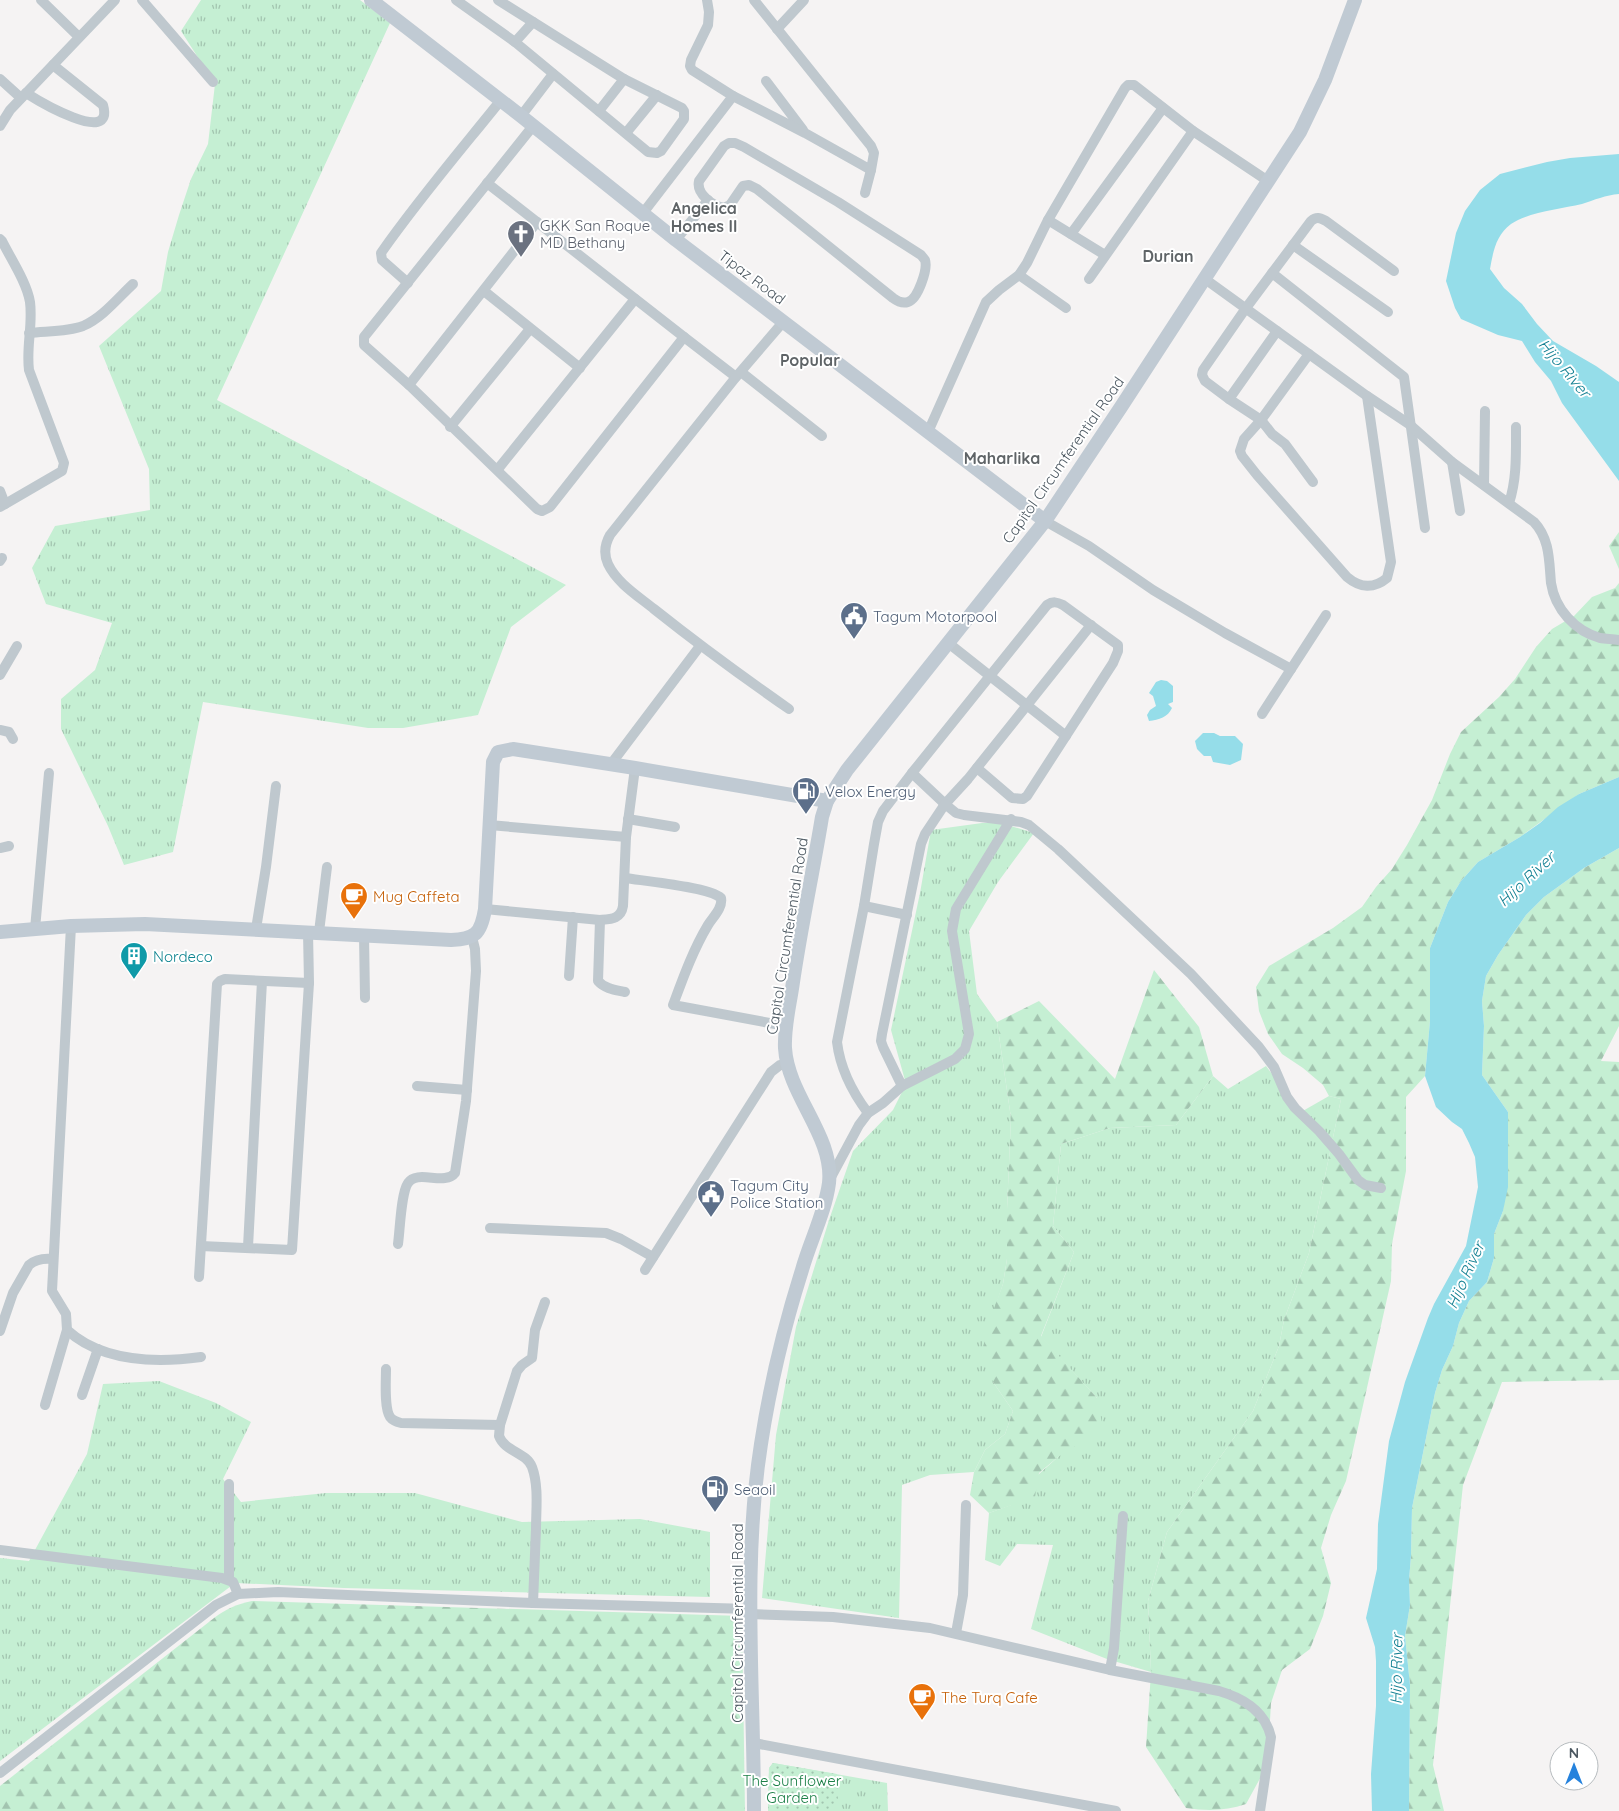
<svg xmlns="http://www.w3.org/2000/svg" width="1619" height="1811" font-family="Quicksand,sans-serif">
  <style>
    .grass { fill: url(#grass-tufts) }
    .forest { fill: url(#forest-firs) }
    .garden { fill: url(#garden-dots) }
    .water { fill: #95dde9 }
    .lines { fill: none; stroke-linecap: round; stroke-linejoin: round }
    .street { stroke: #bfc8ce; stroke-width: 10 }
    .secondary { stroke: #c0cad3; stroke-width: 14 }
    .labels { text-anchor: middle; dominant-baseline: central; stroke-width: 4; stroke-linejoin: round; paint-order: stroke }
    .worship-label { font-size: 15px; fill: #5b616d; stroke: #fff; text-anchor: start }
    .street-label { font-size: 15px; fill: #4b5760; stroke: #fff }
    .service-label { font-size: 15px; fill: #4e5e75; stroke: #fff; text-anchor: start }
    .food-label { font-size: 15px; fill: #c56008; stroke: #fff; text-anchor: start }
    .culture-label { font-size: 15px; fill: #0d838f; stroke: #fff; text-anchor: start }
    .park-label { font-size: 15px; fill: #1d8048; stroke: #fff }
    .neighbourhood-label { font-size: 16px; font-weight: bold; fill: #5f6467; stroke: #fff }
    .water-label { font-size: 16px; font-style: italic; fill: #148193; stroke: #fff }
  </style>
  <defs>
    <pattern id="grass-tufts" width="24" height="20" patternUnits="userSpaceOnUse" patternTransform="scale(1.25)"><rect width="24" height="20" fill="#c5efd3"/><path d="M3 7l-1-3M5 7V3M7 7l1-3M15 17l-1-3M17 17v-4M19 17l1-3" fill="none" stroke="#a2c4af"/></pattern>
    <pattern id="forest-firs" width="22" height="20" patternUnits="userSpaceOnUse" patternTransform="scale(1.25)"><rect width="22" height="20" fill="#c5efd3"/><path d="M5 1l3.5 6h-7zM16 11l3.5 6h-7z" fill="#a2c4af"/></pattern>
    <pattern id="garden-dots" width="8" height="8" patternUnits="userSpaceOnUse" patternTransform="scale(1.25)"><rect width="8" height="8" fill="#c5efd3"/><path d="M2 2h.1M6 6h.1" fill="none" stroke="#a2c4af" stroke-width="1.8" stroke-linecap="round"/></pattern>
  </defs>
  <rect width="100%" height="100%" fill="#f5f3f3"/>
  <g class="grass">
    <path d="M201,0H360L390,23L217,400L566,585L511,627L478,715L403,728H368L203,702L173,852L124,865L108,826L61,729V699L95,670L112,623L46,604L32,568L55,526L150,510L149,469L99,346L161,291L168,252L179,215L191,179L208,144L215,84L181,31Z"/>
    <path d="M982,823H1001L1034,833L998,882L969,931L977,994L997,1022L1011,1118L1007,1209V1259L1003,1284L995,1308L993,1382L1013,1411L1005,1434L985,1450L974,1472L930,1475L902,1485L899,1618L762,1598L776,1435L796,1327L829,1220L853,1151L893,1110L906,1084L891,1030L920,893L931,830Z"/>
    <path d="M1266,1066L1301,1112L1329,1096L1341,1099L1309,1253L1284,1320L1279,1346L1253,1411L1167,1532L1148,1601L1151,1672L1107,1659L1031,1629L1053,1545L1017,1544L1000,1566L985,1560L989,1513L1011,1505L1039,1474L1058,1457L1097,1398L1041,1337L1074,1252L1053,1226L1061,1144L1110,1128L1176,1125L1213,1076L1228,1089Z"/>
    <path d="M159,1381L216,1403L251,1422L223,1479L241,1502L326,1493H415L522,1522L640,1519L710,1532V1597L344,1588L235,1583L0,1761V1558L29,1561L87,1454L103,1384Z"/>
    <path d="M773,1763L887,1783L888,1811H768L769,1768Z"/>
  </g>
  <g class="forest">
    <path d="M1619,532V569L1609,546Z"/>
    <path d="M1619,583V777L1579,794L1520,837L1478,862L1461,881L1448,902L1430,948V1021L1425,1076L1406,1097V1171L1392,1244L1391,1281L1346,1481L1331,1515L1321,1548L1331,1583L1323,1616L1310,1649L1282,1670L1271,1703L1269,1738L1263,1773L1246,1804C1226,1811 1207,1811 1186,1808L1146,1747L1151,1672L1148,1601L1167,1532L1253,1411L1279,1346L1284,1320L1309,1253L1341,1099L1329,1096L1323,1085L1303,1068L1282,1054L1268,1034L1259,1011L1256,987L1269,966L1333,928L1362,907L1376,887L1392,869L1407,845L1432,800L1450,754L1461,732L1499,697L1515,679L1536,647L1552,629L1574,616L1592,597L1615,588Z"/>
    <path d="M1619,848V1026L1601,1061L1619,1062V1380L1502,1382L1463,1485L1433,1765L1444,1811H1409L1410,1685L1405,1636L1410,1605L1409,1580L1411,1556L1412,1508L1435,1393L1442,1370L1453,1346L1459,1323L1469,1301L1487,1282L1494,1258V1234L1503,1211L1508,1112L1482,1075L1484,1026L1482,1001L1486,976L1498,955L1526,915L1544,897L1584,868Z"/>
    <path d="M1154,970L1199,1027L1213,1076L1176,1125L1110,1128L1061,1144L1053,1226L1074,1252L1041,1336L1097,1398L1103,1428L1058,1457L1039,1473L1035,1497L989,1513L970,1495L974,1472L985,1450L1005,1434L1013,1411L993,1382L983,1359L985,1333L1003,1284L1007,1259V1209L1011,1118L997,1022L1039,1001L1115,1079Z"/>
    <path d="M252,1601L742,1616L745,1811H0V1786L214,1618C226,1609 237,1604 252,1601Z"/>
  </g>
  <path class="garden" d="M773,1763L837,1774L838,1802L834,1811H768L769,1768Z"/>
  <g class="water">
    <path d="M1619,154V194C1606,195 1594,200 1582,204C1560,209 1529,212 1511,224C1496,235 1493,252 1490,269L1504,288L1522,304L1537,324L1553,341L1596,366L1619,382V481L1562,403L1551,381L1535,362L1522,341L1498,335L1461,319L1455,308L1446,281L1456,233L1465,211L1480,190L1500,174L1547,162L1570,158Z"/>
    <path d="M1161,680L1167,681L1173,686V702L1168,704L1172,708C1168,717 1159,720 1149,721L1147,715L1150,710L1156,706L1153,696L1149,693L1156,682Z"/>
    <path d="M1203,733H1214L1220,736H1235L1243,744L1241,760L1230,765L1213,762L1211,756H1204L1197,749L1195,741Z"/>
    <path d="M1619,777V848L1584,868L1544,897L1526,915L1498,955L1486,976L1482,1001L1484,1026L1482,1075L1508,1112V1187L1503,1211L1494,1234V1258L1487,1282L1469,1301L1459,1323L1453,1346L1442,1370L1435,1393L1412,1508L1411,1556L1409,1580L1410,1605L1405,1636L1410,1685L1409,1811H1372L1371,1774L1376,1706V1661L1375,1647L1366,1618L1377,1569L1378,1524L1389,1441L1405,1382L1428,1318L1434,1304L1466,1246L1478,1187L1475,1157L1469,1143L1462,1129L1452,1122L1436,1107L1425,1076L1430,1021V948L1448,902L1461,881L1478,862L1520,837L1540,823L1558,807L1579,794Z"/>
  </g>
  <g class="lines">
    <g class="street">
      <path d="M41,0L79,37"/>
      <path d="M142,0L213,82"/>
      <path d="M456,0L515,42L648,152L657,153L661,151L684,119V111L682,108L624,79L498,0"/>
      <path d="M777,29L804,0"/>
      <path d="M515,42L533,22"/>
      <path d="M0,79L21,98"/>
      <path d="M766,81L803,130"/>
      <path d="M26,93C37,100 115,147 103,105L53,65"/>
      <path d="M733,96L805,133L871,170L874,153L871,146L754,0"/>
      <path d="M599,111L624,79"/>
      <path d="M521,116L553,74"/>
      <path d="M0,126L10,110L115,0"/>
      <path d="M533,126L364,337V345L409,385L537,509L542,511L550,507L684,337"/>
      <path d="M626,133L657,95"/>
      <path d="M729,143H735L744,147L838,202L921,255L925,260C928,269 918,299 908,302C902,304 897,301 893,298L757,189L749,185L743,186L730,205L724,208C713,206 696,194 699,181L724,146Z"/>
      <path d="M487,183L684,337L736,377"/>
      <path d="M865,193L871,170"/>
      <path d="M643,213L733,96L692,70L690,66L691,60L708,25L709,12L707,0"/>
      <path d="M1048,220L1105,255"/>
      <path d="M1071,234L1163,108"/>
      <path d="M0,239L2,241C11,259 27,283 30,302C33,325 26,347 29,370L64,463L62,471L0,507"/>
      <path d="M676,240L708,200"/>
      <path d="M1293,245L1388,312"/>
      <path d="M1272,273L1404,377L1425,528"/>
      <path d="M1019,275L1066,308"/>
      <path d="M1089,279L1193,131"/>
      <path d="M1205,279L1367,396L1409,424L1452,462L1534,522C1550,539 1549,561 1551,583C1555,609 1575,631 1600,638C1606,639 1613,639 1619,640"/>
      <path d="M408,283L382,260L381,253C418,200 460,151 501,100"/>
      <path d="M484,291L580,368"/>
      <path d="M784,321L736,377L610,535C605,544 603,553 608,564C617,583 638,596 654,609C698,644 743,677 789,709"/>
      <path d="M29,333C46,331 67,332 83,326C102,318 118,298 133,284"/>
      <path d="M1309,354L1261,420L1244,439L1240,451L1242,456L1257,475L1347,577C1360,588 1374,589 1387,578L1391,562L1367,396"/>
      <path d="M741,372L822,436"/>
      <path d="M409,385L537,222"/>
      <path d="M1229,399L1277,331"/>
      <path d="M450,427L530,329"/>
      <path d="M928,432L986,302L999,290L1019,275L1027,263L1048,220L1125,88L1128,85H1134L1193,131L1268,181"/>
      <path d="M1452,462L1460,511"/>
      <path d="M498,469L635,299"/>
      <path d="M1313,482L1285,444L1272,434L1261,420L1229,399L1205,381L1202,375L1203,370L1246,308L1311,221C1317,216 1320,218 1326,221L1394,271"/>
      <path d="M1484,485L1485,411"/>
      <path d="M0,491L5,504"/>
      <path d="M1509,503C1517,479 1516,453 1516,427"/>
      <path d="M1045,521L1089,546L1153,590L1225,633L1291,669"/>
      <path d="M0,561L2,558"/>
      <path d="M947,642L1066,736"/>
      <path d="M0,675L17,646"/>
      <path d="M1262,714L1326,615"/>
      <path d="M0,730L9,732L13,739"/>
      <path d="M611,764L700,646"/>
      <path d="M912,773L945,804L968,779L1091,625"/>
      <path d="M628,819L675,827"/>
      <path d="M489,825L626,837"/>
      <path d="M0,848L9,846"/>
      <path d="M625,878C644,881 709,887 721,898C723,908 713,917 708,925C693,950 683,978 673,1005L786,1026"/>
      <path d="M864,906L907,915"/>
      <path d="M485,909L600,920C611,919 621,919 623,906L626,837L635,768"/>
      <path d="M600,920L598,981C605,989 616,990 625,992"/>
      <path d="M71,926L52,1291L66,1314L67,1330C102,1362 156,1363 201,1357"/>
      <path d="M35,929L49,773"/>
      <path d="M256,929L266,867L276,786"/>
      <path d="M319,932L327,867"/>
      <path d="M364,935L365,998"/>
      <path d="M569,976L573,917"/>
      <path d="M417,1086L467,1090"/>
      <path d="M902,1086L883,1047L881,1041L882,1034L921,844L925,834L945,804L956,813L964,815L1021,822L1029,825L1058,849L1191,974L1259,1047L1274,1067L1287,1097L1295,1108L1319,1131L1339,1154L1358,1180L1365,1185L1381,1188"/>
      <path d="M868,1113C853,1093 840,1067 837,1042L864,906L874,844L878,822L883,811L912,773L1047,605C1053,601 1057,602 1063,605L1118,645V651L1113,663L1027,796L1023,799L1012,798L977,768"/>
      <path d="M829,1181L859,1125L868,1113L883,1103L902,1086L955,1059L965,1049L969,1034L952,931L956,909L1011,819"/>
      <path d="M490,1228L606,1233L621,1239L653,1257"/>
      <path d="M398,1244C400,1230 401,1193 408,1183C417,1169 445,1186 455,1173L466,1101L476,971L475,949L472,937"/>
      <path d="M201,1246L292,1250L309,983L308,932"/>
      <path d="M248,1247L262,981"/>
      <path d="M645,1270L771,1072L780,1065L787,1063"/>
      <path d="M199,1277L217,984L220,981L225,979L309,983"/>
      <path d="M0,1331L13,1293L29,1265C36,1259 44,1258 53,1259"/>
      <path d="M386,1369C386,1381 384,1408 390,1417C393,1421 397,1422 401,1423L500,1425"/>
      <path d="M82,1395L98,1349"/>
      <path d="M45,1405L67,1330"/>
      <path d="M229,1484V1579"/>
      <path d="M0,1550L222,1578L233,1582L238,1594"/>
      <path d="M533,1603C534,1579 535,1554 536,1529C536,1510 539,1486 532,1467C526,1452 505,1452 499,1436L500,1425L517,1371L522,1365L532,1358L535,1330L545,1302"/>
      <path d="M750,1614L833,1617L930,1628L1110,1670L1219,1691C1243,1698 1265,1711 1271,1737L1260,1811"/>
      <path d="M956,1633L963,1595L966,1505"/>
      <path d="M1110,1670L1114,1648L1123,1516"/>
      <path d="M754,1743L1116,1811"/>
      <path d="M0,1773L216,1605L238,1594L278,1592L533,1603L750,1609"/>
    </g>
    <g class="secondary">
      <path d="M371,0L521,116L676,240L1045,521"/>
      <path d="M0,932L71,926L145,924L451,940C475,939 481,934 485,909L493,762L498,752L513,749L635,768L827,801"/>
      <path d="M754,1811C754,1689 742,1565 761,1444C770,1385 784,1327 802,1270C810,1241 825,1213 829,1183C834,1136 788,1096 785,1048C784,1026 790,1004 793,982C801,927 813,872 822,817L827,801L847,770L1045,521L1121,407L1300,132L1325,80L1355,0"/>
    </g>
  </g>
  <defs>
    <symbol id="church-pin" viewBox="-11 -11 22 30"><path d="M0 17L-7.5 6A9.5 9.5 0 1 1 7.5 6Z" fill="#6b7280" stroke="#fff"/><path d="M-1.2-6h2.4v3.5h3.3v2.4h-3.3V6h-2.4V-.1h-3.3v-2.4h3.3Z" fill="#fff"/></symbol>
    <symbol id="civic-pin" viewBox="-11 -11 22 30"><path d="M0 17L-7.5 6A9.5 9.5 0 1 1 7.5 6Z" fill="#5c6f8a" stroke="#fff"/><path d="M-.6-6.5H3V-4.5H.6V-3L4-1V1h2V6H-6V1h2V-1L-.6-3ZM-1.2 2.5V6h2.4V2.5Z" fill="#fff"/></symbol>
    <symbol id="fuel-pin" viewBox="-11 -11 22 30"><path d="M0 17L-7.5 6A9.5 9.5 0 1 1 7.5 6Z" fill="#5c6f8a" stroke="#fff"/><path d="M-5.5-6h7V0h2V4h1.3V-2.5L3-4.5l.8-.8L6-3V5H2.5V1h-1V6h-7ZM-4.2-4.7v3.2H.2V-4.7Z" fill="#fff"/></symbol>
    <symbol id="cafe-pin" viewBox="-11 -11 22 30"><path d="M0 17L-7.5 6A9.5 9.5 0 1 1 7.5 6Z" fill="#e8710a" stroke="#fff"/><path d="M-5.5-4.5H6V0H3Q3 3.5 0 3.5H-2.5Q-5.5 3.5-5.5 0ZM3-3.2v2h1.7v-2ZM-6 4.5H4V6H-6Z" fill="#fff"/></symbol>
    <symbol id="building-pin" viewBox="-11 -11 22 30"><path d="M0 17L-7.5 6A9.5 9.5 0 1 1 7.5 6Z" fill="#0f9aa8" stroke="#fff"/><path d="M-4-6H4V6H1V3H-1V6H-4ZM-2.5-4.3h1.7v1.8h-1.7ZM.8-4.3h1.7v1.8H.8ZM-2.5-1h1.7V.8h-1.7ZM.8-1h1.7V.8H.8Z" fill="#fff"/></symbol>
  </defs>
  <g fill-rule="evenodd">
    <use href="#church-pin" x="505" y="218" width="32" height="43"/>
    <use href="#civic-pin" x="838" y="600" width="32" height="43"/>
    <use href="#fuel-pin" x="790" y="775" width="32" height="43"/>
    <use href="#cafe-pin" x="338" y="880" width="32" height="43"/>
    <use href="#building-pin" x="118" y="940" width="32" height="43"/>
    <use href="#civic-pin" x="695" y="1178" width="32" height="43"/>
    <use href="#fuel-pin" x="699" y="1473" width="32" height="43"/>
    <use href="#cafe-pin" x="906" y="1681" width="32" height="43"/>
  </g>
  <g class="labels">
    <g class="worship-label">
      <text x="540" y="225">GKK San Roque<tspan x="540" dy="17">MD Bethany</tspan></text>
    </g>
    <g class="street-label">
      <text transform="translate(752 277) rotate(37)">Tipaz Road</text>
      <text transform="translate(1063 460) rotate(-55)">Capitol Circumferential Road</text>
      <text transform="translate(787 936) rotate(-81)">Capitol Circumferential Road</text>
      <text transform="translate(737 1623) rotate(-90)">Capitol Circumferential Road</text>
    </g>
    <g class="service-label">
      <text x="873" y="616">Tagum Motorpool</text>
      <text x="825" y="791">Velox Energy</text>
      <text x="730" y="1185">Tagum City<tspan x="730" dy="17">Police Station</tspan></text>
      <text x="734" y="1489">Seaoil</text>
    </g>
    <g class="food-label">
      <text x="373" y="896">Mug Caffeta</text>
      <text x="941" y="1697">The Turq Cafe</text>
    </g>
    <g class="culture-label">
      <text x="153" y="956">Nordeco</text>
    </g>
    <g class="park-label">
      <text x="792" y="1780">The Sunflower<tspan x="792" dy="17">Garden</tspan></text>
    </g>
    <g class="neighbourhood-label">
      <text x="704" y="208">Angelica<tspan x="704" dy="18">Homes II</tspan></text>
      <text x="1168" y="256">Durian</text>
      <text x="810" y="360">Popular</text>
      <text x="1002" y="458">Maharlika</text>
    </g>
    <g class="water-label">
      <text transform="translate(1565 368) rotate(50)">Hijo River</text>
      <text transform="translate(1526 879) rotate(-43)">Hijo River</text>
      <text transform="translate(1465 1275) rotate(-66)">Hijo River</text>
      <text transform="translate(1396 1669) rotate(-89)">Hijo River</text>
    </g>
  </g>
  <g transform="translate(1574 1766)"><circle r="24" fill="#ffffff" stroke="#b7bcbf"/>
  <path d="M0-4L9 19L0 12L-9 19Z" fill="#2582dd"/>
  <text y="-8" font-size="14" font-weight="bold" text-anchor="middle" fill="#4b5760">N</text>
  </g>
</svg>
